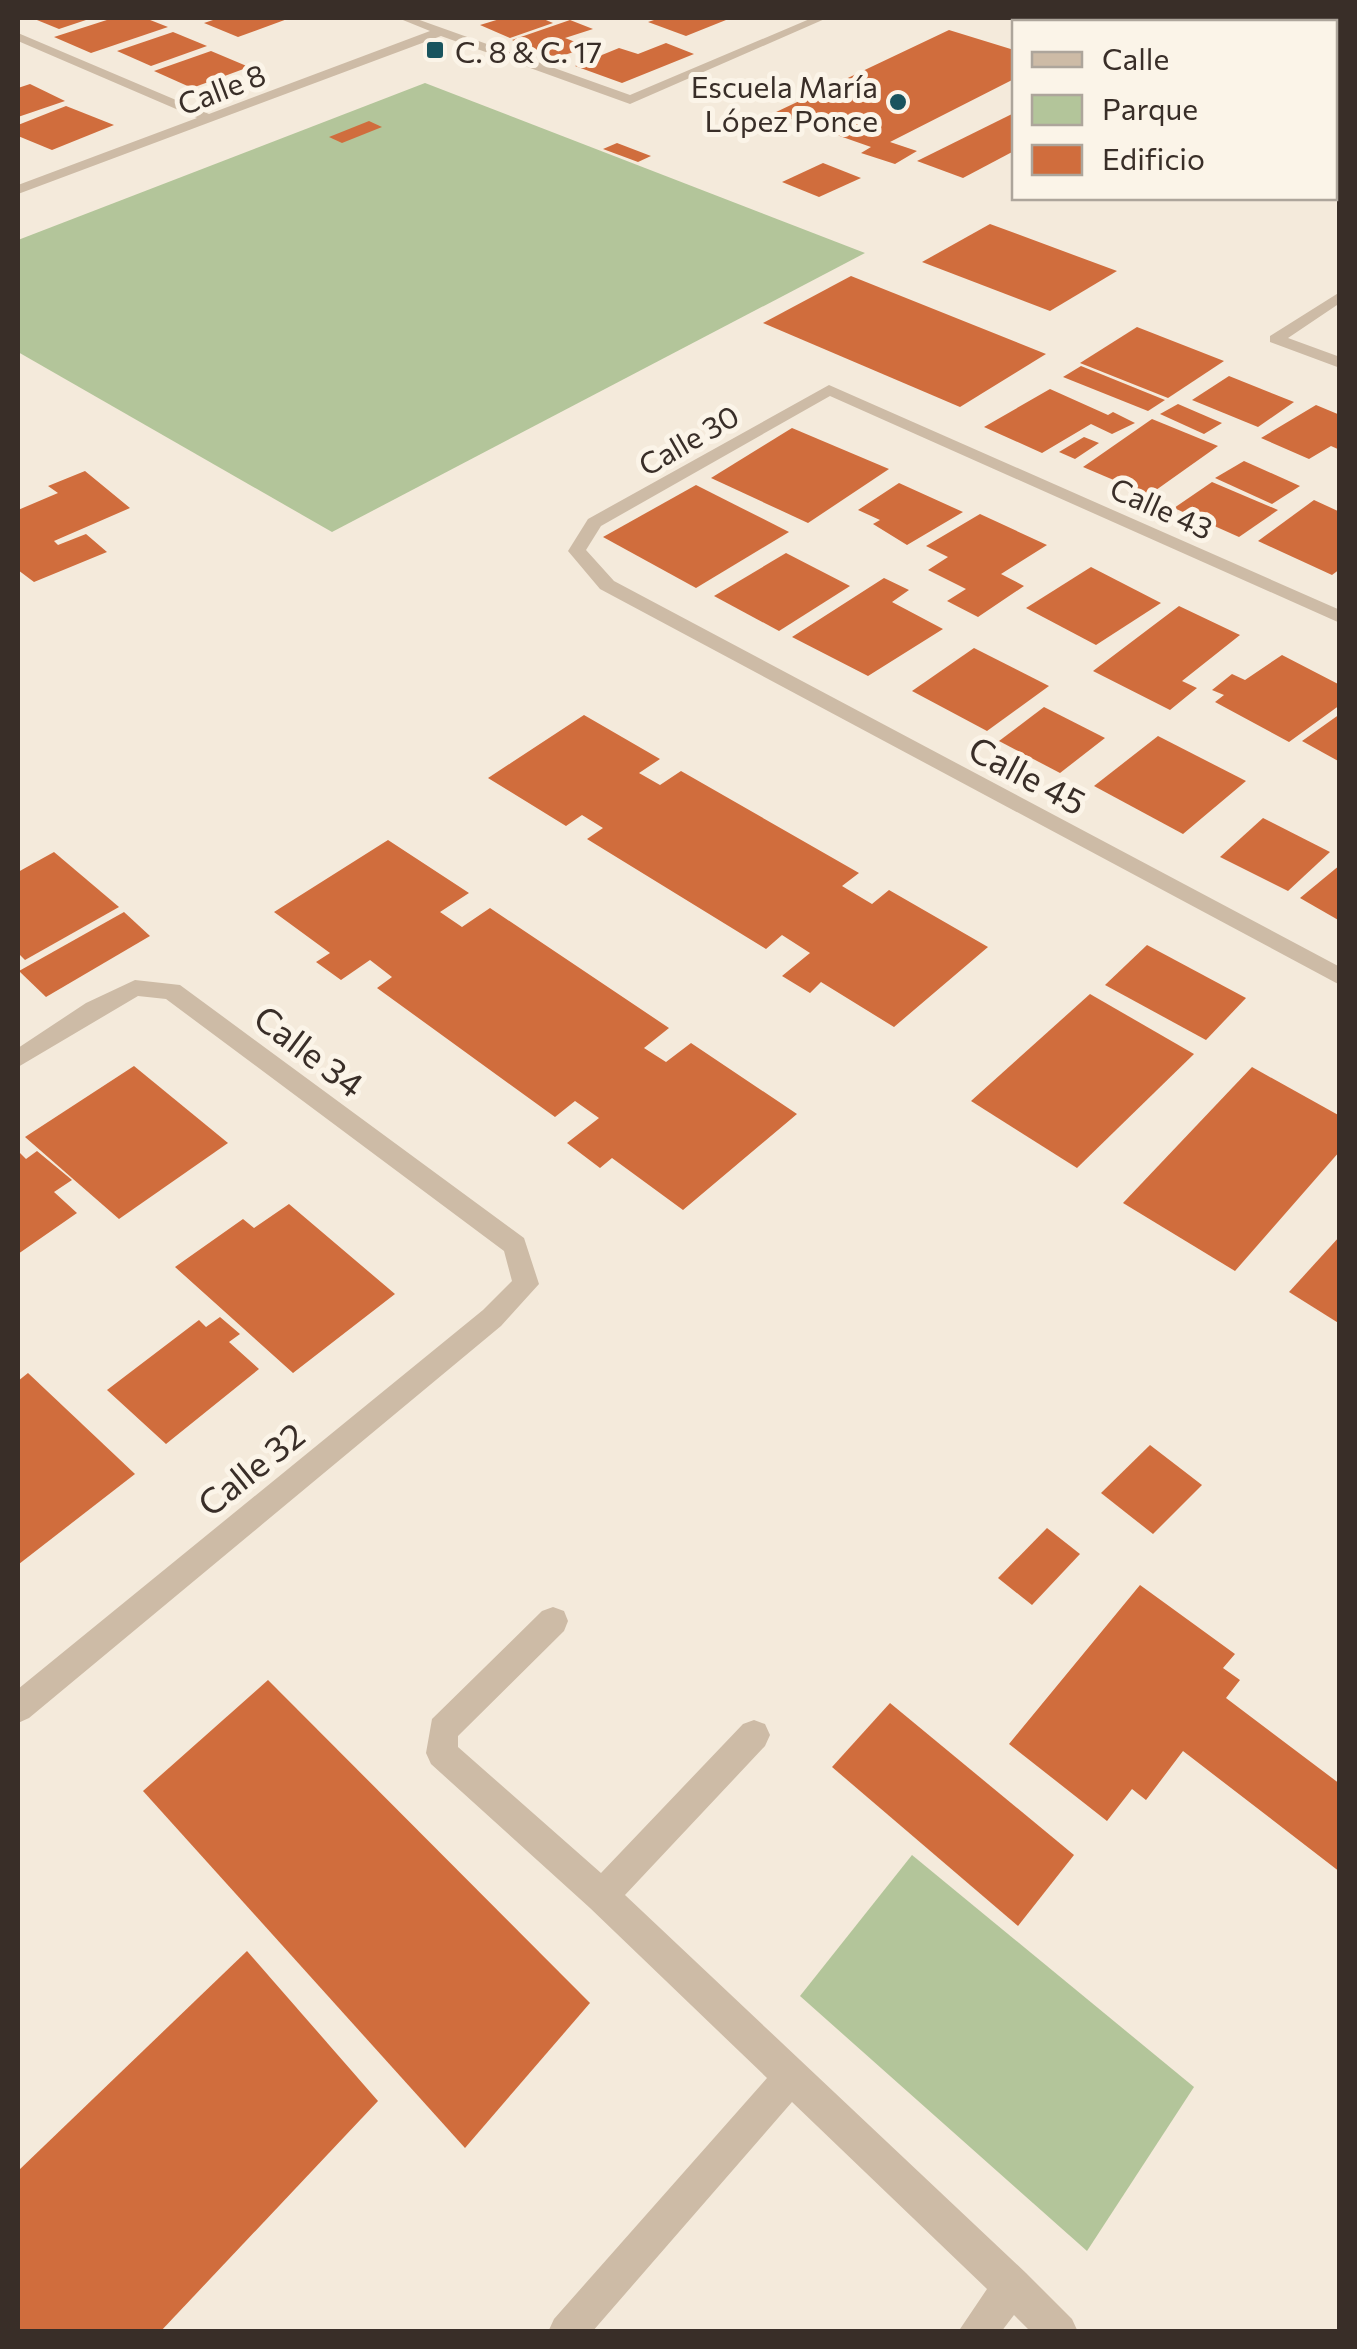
<svg xmlns="http://www.w3.org/2000/svg" width="1357" height="2349" font-family="Commissioner,sans-serif">
  <style>
    .green { fill: #b3c59a }
    .building { fill: #d06d3d }
    .lines { fill: none; stroke-linecap: round; stroke-linejoin: round }
    .lane { fill: #cdbba6; fill-rule: evenodd }
    .street { fill: #cdbba6; fill-rule: evenodd }
    .poi-dot { fill: #19545e; stroke: #fbf4e8; stroke-width: 4 }
    .labels { text-anchor: middle; dominant-baseline: central; stroke-width: 10; stroke-linejoin: round; paint-order: stroke }
    .far-poi-label { font-size: 30px; fill: #392e28; stroke: #fbf4e8; text-anchor: start }
    .far-street-label { font-size: 30px; fill: #392e28; stroke: #fbf4e8 }
    .street-label { font-size: 35px; fill: #392e28; stroke: #fbf4e8 }
  </style>
  <rect width="100%" height="100%" fill="#f4eadb"/>
  <g class="green">
    <path d="M425,83L865,253L332,532L18,352V240Z"/>
    <path d="M912,1855L1194,2087L1087,2251L800,1996Z"/>
  </g>
  <g class="building">
    <path d="M32,18H92L59,29Z"/>
    <path d="M113,18H145L168,27L91,53L54,37Z"/>
    <path d="M219,18H290L238,37L204,23Z"/>
    <path d="M503,18H541L553,23L510,38L480,25Z"/>
    <path d="M660,18H731L686,36L648,22Z"/>
    <path d="M570,20L593,29L565,38L588,47L556,58L512,40Z"/>
    <path d="M949,30L1014,50V79L890,142L917,151L895,164L861,153L871,147L774,113Z"/>
    <path d="M173,32L207,46L151,66L117,51Z"/>
    <path d="M666,43L694,54L622,83L575,66L619,48L638,54Z"/>
    <path d="M211,51L249,67L192,88L154,71Z"/>
    <path d="M30,84L65,101L18,117V88Z"/>
    <path d="M66,106L114,125L52,150L18,136V125Z"/>
    <path d="M1014,113V151L963,178L917,161Z"/>
    <path d="M369,121L382,127L342,143L329,137Z"/>
    <path d="M617,143L651,156L638,162L603,149Z"/>
    <path d="M823,163L861,178L819,197L782,182Z"/>
    <path d="M990,224L1117,271L1050,311L922,262Z"/>
    <path d="M851,276L1046,354L960,407L763,323Z"/>
    <path d="M1137,327L1224,361L1168,398L1080,363Z"/>
    <path d="M1081,366L1165,400L1148,411L1063,377Z"/>
    <path d="M1229,376L1294,402L1258,427L1192,400Z"/>
    <path d="M1050,389L1108,415L1113,412L1135,423L1112,434L1091,424L1042,453L984,427Z"/>
    <path d="M1178,404L1222,423L1204,434L1160,414Z"/>
    <path d="M1316,405L1340,415V450L1331,446L1309,459L1261,438Z"/>
    <path d="M1152,419L1218,446L1149,495L1083,467Z"/>
    <path d="M792,428L889,469L808,523L711,478Z"/>
    <path d="M1084,437L1099,443L1075,459L1059,452Z"/>
    <path d="M1244,461L1300,486L1272,504L1215,478Z"/>
    <path d="M85,471L130,508L54,541L58,545L86,534L107,552L34,582L18,570V510L58,493L48,486Z"/>
    <path d="M1212,482L1278,510L1239,537L1174,508Z"/>
    <path d="M899,483L963,512L907,545L873,524L880,520L858,510Z"/>
    <path d="M696,485L789,532L696,588L603,537Z"/>
    <path d="M1314,500L1340,512V569L1332,575L1258,541Z"/>
    <path d="M980,514L1047,545L1001,574L1024,586L978,617L947,601L966,589L928,570L948,557L926,546Z"/>
    <path d="M786,553L850,586L779,631L714,596Z"/>
    <path d="M1091,567L1161,603L1096,645L1026,608Z"/>
    <path d="M884,578L909,590L892,602L943,629L868,676L792,637Z"/>
    <path d="M1179,606L1240,635L1182,681L1197,688L1170,710L1093,671Z"/>
    <path d="M974,648L1049,686L987,731L912,691Z"/>
    <path d="M1282,655L1340,685V705L1289,742L1215,702L1224,695L1212,690L1232,674L1245,680Z"/>
    <path d="M1044,707L1105,738L1060,773L999,741Z"/>
    <path d="M1340,714V762L1302,741Z"/>
    <path d="M584,715L660,759L639,773L660,785L681,771L859,873L842,886L872,904L889,890L988,947L894,1027L821,982L810,993L782,976L810,953L782,935L766,949L587,839L603,828L582,815L566,826L488,778Z"/>
    <path d="M1158,736L1246,781L1183,834L1094,786Z"/>
    <path d="M1263,818L1330,852L1288,891L1220,857Z"/>
    <path d="M388,840L469,893L440,912L462,927L490,908L669,1028L644,1048L666,1062L691,1043L797,1114L683,1210L612,1158L600,1168L567,1143L599,1118L575,1101L555,1117L377,988L392,977L370,960L341,980L316,962L330,953L274,912Z"/>
    <path d="M54,852L119,907L25,960L18,953V872Z"/>
    <path d="M1340,865V921L1300,898Z"/>
    <path d="M124,912L150,936L46,997L19,971Z"/>
    <path d="M1147,945L1246,998L1206,1040L1105,985Z"/>
    <path d="M1090,994L1194,1054L1077,1168L971,1101Z"/>
    <path d="M134,1066L228,1143L119,1219L25,1137Z"/>
    <path d="M1252,1067L1340,1116V1151L1235,1271L1123,1203Z"/>
    <path d="M18,1151L26,1159L37,1151L72,1180L54,1192L77,1213L18,1254Z"/>
    <path d="M289,1204L395,1294L293,1373L175,1267L243,1219L254,1228Z"/>
    <path d="M1340,1236V1324L1289,1292Z"/>
    <path d="M220,1317L240,1334L229,1342L259,1369L166,1444L107,1390L199,1320L206,1327Z"/>
    <path d="M28,1373L135,1474L19,1564L18,1381Z"/>
    <path d="M1150,1445L1202,1485L1153,1534L1101,1493Z"/>
    <path d="M1047,1528L1080,1554L1032,1605L998,1578Z"/>
    <path d="M1140,1585L1235,1654L1223,1668L1240,1680L1226,1698L1340,1784V1872L1183,1751L1146,1800L1132,1789L1107,1821L1009,1744Z"/>
    <path d="M268,1680L590,2003L465,2148L143,1791Z"/>
    <path d="M890,1703L1074,1855L1018,1926L832,1767Z"/>
    <path d="M247,1951L378,2101L160,2332H18V2171Z"/>
  </g>
  <g class="lines">
    <path class="lane" d="M553,1607L564,1611L568,1621L564,1631L458,1736V1747L601,1873L743,1724L754,1720L765,1724L770,1735L765,1746L625,1895L1026,2273L1072,2319L1078,2332H1031L1014,2315L1001,2332H958L987,2289L792,2102L592,2332H548L554,2319L767,2078L590,1908L431,1764L426,1753L432,1719L542,1611Z"/>
    <g class="street">
      <path d="M398,18H414L630,95L812,18H827L630,104L441,36L18,194V185L197,118L18,41V33L209,114L430,31Z"/>
      <path d="M1272,18H1291L1301,22H1282Z"/>
      <path d="M1334,30L1340,31V39L1334,38Z"/>
      <path d="M1340,292V303L1288,338L1340,357V368L1270,342V336Z"/>
      <path d="M829,385L1340,610V623L830,396L601,526L586,550L614,581L1340,967V985L600,589L568,551L588,519Z"/>
      <path d="M135,980L180,985L524,1238L539,1284L501,1326L29,1718L18,1723V1689L483,1310L512,1281L504,1251L166,999L138,996L18,1067V1048L86,1003Z"/>
    </g>
  </g>
  <g class="poi-dot">
    <rect x="425" y="40" width="20" height="20" rx="5"/>
    <circle cx="898" cy="102" r="10"/>
  </g>
  <g class="labels">
    <g class="far-poi-label">
      <text x="455" y="50">C. 8 &amp; C. 17</text>
      <text x="878" y="85" text-anchor="end">Escuela María<tspan x="878" dy="34">López Ponce</tspan></text>
    </g>
    <g class="far-street-label">
      <text transform="translate(221 88) rotate(-21)">Calle 8</text>
      <text transform="translate(688 439) rotate(-30)">Calle 30</text>
      <text transform="translate(1162 507) rotate(24)">Calle 43</text>
    </g>
    <g class="street-label">
      <text transform="translate(1028 774) rotate(28)">Calle 45</text>
      <text transform="translate(310 1050) rotate(37)">Calle 34</text>
      <text transform="translate(250 1468) rotate(-39)">Calle 32</text>
    </g>
  </g>
  <rect width="1357" height="2349" fill="none" stroke="#392e28" stroke-width="40"/>
  <rect x="1012" y="20" width="325" height="180" fill="#fbf4e8" stroke="#ada59b" stroke-width="2.5"/>
  <rect x="1032" y="52" width="50" height="15" fill="#cdbba6" stroke="#ada59b" stroke-width="2.5"/>
  <text x="1102" y="70" font-size="30" fill="#392e28">Calle</text>
  <rect x="1032" y="95" width="50" height="30" fill="#b3c59a" stroke="#ada59b" stroke-width="2.5"/>
  <text x="1102" y="120" font-size="30" fill="#392e28">Parque</text>
  <rect x="1032" y="145" width="50" height="30" fill="#d06d3d" stroke="#ada59b" stroke-width="2.5"/>
  <text x="1102" y="170" font-size="30" fill="#392e28">Edificio</text>
</svg>
